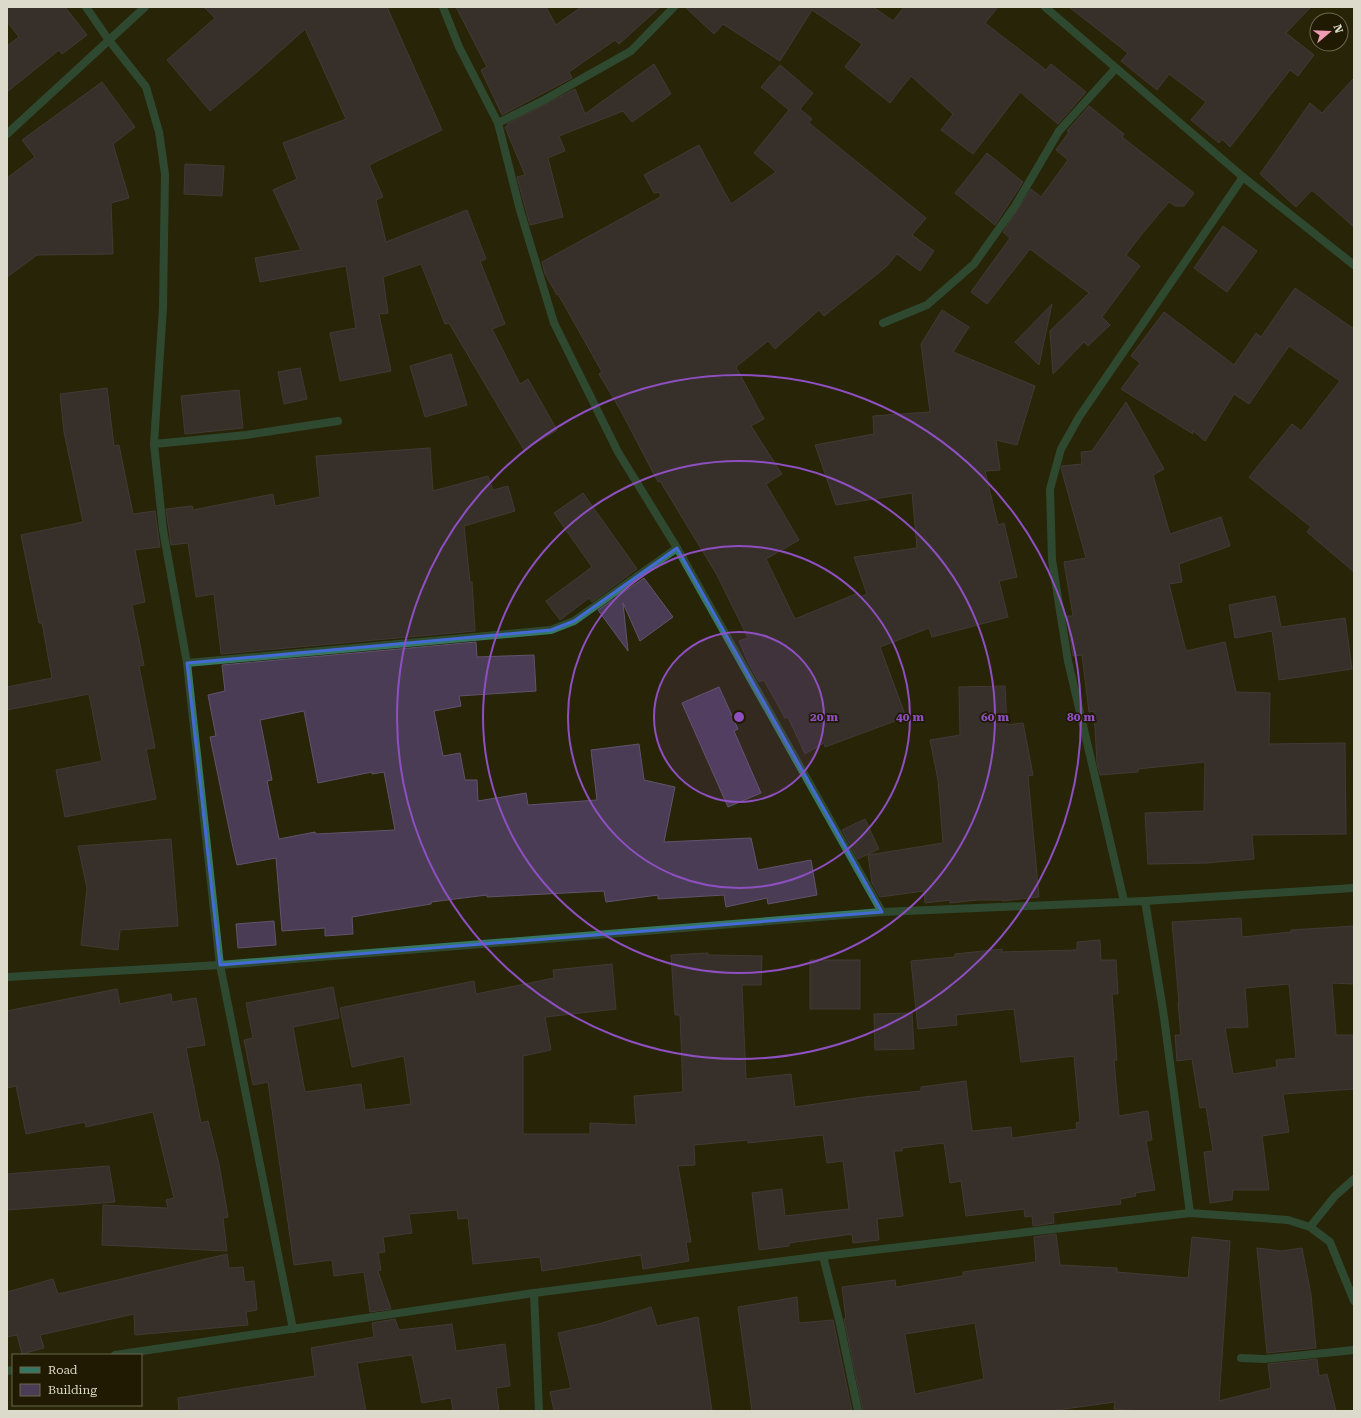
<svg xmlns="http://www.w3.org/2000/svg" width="1361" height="1418" font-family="'Roboto Serif',serif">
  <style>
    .building { fill: #493c54; stroke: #60536c; fill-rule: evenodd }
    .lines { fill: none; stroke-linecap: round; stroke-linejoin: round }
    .street { stroke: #357763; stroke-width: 8 }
    .marked { fill: none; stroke: #436ad5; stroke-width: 3; stroke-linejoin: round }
    .ring { fill: none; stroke: #8e4fc1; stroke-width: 2 }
    .centre { fill: #8e4fc1; stroke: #1f1a01; stroke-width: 2 }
    .ring-label { font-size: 12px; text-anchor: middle; font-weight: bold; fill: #8e4fc1; stroke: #1f1a01; stroke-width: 3.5; stroke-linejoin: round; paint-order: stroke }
  </style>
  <rect width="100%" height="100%" fill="#282408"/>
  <g class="building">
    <path d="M7,7H65L87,35L62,54L59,50L7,92V46L19,37L7,22Z"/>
    <path d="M204,7H387L442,130L369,165L383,197L376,200L386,242L467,210L486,259L480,261L505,324L492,329L520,384L528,379L557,430L524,450L449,323L445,324L421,264L383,277L388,313L379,314L391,371L340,381L330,333L356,328L346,266L260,282L255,258L301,250L273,190L297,179L283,143L346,119L305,29L257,72L210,111L167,60L215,18Z"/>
    <path d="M456,7H546L556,25L581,7H660L619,44L615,40L569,72L572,78L502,115L481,70L487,67Z"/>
    <path d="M685,7H873L893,21L904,7H998L985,23L1046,70L1051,64L1086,92L1058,124L1020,92L973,154L941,130L953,114L911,76L890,103L845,67L862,44L812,10L780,61L723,24L714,34Z"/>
    <path d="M1069,7H1311L1286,33L1314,55L1298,76L1290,70L1230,147L1222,139L1219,143L1191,120L1206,102L1169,74L1157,90L1121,61L1128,53Z"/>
    <path d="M654,64L671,94L632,122L623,111L559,136L565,151L548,158L563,217L530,225L517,177L525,175L505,127L508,126L507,124L575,89L585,114Z"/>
    <path d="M780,65L813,93L800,109L812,119L809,123L926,218L912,235L934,251L920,271L897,254L886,267L824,316L819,310L775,349L768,341L736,367L764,419L751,426L782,474L766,484L799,540L766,559L795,619L858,593L860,597L867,594L854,557L917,548L912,493L836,505L815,445L874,434L873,416L930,412L921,344L942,310L969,327L953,352L1035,386L1017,445L996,440L1000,470L985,471L998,525L1004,523L1017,577L999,581L1008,617L932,637L929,628L880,647L906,717L825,747L824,743L805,754L788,717L785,718L764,680L759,682L748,662L739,641L748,638L717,575L660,481L658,482L621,411L599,374L602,372L558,294L557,295L545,274L542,262L657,199L661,196L659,192L654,193L644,175L699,145L731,204L776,172L754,153L789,110L761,87Z"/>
    <path d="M1354,78V227L1312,190L1296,207L1260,174L1310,103L1322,113Z"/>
    <path d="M102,82L135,127L113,144L129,198L111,203L113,254L37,255L7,277V178L35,157L22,140Z"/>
    <path d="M1089,106L1124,134L1122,137L1194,193L1184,206H1175L1169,202L1141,235L1126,255L1140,266L1102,317L1110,325L1088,346L1084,342L1053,374L1050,331L1089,293L1030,249L987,304L971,292L1010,238L1003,232L1031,189L1041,197L1068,160L1056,150L1069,132L1067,131Z"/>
    <path d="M987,153L1023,182L995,225L955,193Z"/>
    <path d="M185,164L224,166L222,196L184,194Z"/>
    <path d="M1223,226L1257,251L1227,292L1194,268Z"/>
    <path d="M1295,288L1354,329V572L1307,532L1311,527L1249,477L1292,424L1301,431L1340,381L1289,346L1249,404L1234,394L1205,441L1192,430L1193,434L1121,389L1140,363L1131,356L1164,312L1234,365L1256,333L1261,337Z"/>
    <path d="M1052,304L1039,365L1015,342Z"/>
    <path d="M451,354L467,405L425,417L410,366Z"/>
    <path d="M300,368L307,399L284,404L278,372Z"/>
    <path d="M107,388L114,446L119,445L133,514L155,511L160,547L135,550L145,602L132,605L144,665L139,666L155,748L146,749L156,799L65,817L56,770L102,761L89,694L7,710V687L52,678L42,623H39L21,535L83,522L64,432L60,394Z"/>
    <path d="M239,390L243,428L185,434L181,396Z"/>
    <path d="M1126,402L1164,469L1153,475L1170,534L1221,517L1230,546L1179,564L1182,582L1169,584L1186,651L1225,642L1236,692L1270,693L1269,744L1345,743L1346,834L1252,835L1254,859L1206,863L1148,864L1145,813L1204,811L1205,762L1138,769V772L1100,775L1097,763L1094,711L1089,712L1082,655L1073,656L1068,625L1067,616H1073L1064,562L1086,558L1061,468L1062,466L1082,464L1081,452L1092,451Z"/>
    <path d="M430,448L433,491L488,476L493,490L508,486L515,511L464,526L470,582H472L475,631L221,654L214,594L196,597L188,543L171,545L166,509L192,506L193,510L273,494L275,506L320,497L316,456Z"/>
    <path d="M583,493L637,569L592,602L589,598L560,620L546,601L592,567L554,513Z"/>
    <path d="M644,578L673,617L640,641L623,603L628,651L598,610Z"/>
    <path d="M1275,596L1281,627L1345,618L1352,669L1279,680L1272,631L1235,638L1229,605Z"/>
    <path d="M476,642L477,657L534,655L536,691L459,696L461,706L434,711L443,756L460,753L465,780H477L478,801L526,793L528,805L597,800L591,750L639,744L644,780L675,787L664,842L751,838L758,870L811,860L817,895L768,904L767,898L726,907L724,895L658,899V895L606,902L604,891L487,897V895L431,902V904L352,917L353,934L325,936V928L282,931L276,858L237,865L232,843L210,737L216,736L208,695L225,691L222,665ZM304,711L318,783L372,772V774L384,772L395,830L316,834L315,832L279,839L267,781L272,780L260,720Z"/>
    <path d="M1005,686L1007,725L1023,723L1033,775L1028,776L1039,897L1002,901V900H977L950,903V900L925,903L924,891L880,897L872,883L868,855L943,843L938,780L930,740L960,735L959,687Z"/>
    <path d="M719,687L738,729L734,731L761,793L728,807L682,703Z"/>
    <path d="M865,819L879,849L858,859L842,830Z"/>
    <path d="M171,839L178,926L120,930L118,950L81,945L87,888L78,846Z"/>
    <path d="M1241,918L1242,937L1291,932V930L1354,926V984L1332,983L1336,1035H1354V1089L1283,1094L1289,1132L1262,1136L1269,1190H1233L1232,1200L1210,1203L1204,1152L1213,1151L1206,1107L1200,1108L1192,1059L1177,1061L1175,1035H1181L1178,1003H1179L1172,922ZM1289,984L1296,1058L1276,1060L1277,1067L1233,1074L1225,1028L1248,1027L1245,988Z"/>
    <path d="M274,921L276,945L238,948L236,924Z"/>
    <path d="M1100,940L1101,960H1116L1118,994H1112L1117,1060H1114L1119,1116L1148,1111L1152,1140L1146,1141L1155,1190L1135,1193L1136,1196L1120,1199L1121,1204L1053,1213L1054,1223L1033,1226L1032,1216L1025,1217L1024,1209L966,1216L961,1181L950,1183L944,1143L902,1148V1151H894L903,1216L877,1219L879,1240L853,1243L852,1234L789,1243V1246L759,1250L752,1193L782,1189L785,1216L849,1209L843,1161L827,1163L823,1135L748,1143V1140L694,1145L695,1165L678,1166L691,1242H686L689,1261L643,1269L641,1255L542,1271L540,1257L473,1264L468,1218L458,1219L457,1210L409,1214L412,1233L383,1237L385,1252L378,1253L381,1270L378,1271L391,1309L370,1312L364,1272L334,1276L332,1260L294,1265L268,1082L253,1085L244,1040L253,1038L246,1003L333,987L339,1018L293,1027L305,1092L361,1084L365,1110L411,1104L404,1056L352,1067L340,1008L474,981L476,994L554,978L553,970L612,964L616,1009L545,1017L551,1050L523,1056V1134H590V1123L636,1125L634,1096L683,1092L680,1015H675L671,955L708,953V955L762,956L761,985H742L746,1079L791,1074L795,1107L864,1097L921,1091V1087L966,1081L972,1131L1011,1127L1012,1138L1077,1129L1076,1123L1080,1122L1074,1056L1021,1062L1014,1009L956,1015L957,1025L918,1029L911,961L955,957V954L1002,949V952L1077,950V942Z"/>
    <rect x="810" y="960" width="50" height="49"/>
    <path d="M117,989L120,1004L171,994L172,1002L196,998L205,1045L186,1048L201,1123L208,1121L219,1164L228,1217L223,1218L227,1251L102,1245L103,1205L168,1208L166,1200L174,1198L153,1112L86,1127L85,1122L26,1134L16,1086L7,1088V1011Z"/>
    <path d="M912,1013L914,1049L875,1050L874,1014Z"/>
    <path d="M109,1166L115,1202L7,1210V1174Z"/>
    <path d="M1056,1234L1060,1265L1117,1268V1272L1188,1278L1192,1237L1230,1241L1219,1401L1271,1388L1268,1364L1317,1359L1319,1376L1327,1374L1336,1411H1143L1114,1409L1115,1402L1050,1411H863L844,1319H846L842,1287L895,1280L896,1287L963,1276V1272L1036,1262L1034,1237ZM975,1323L984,1379L915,1394L905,1334Z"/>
    <path d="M1257,1248L1282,1251L1302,1248L1311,1295L1316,1348L1267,1353Z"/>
    <path d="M227,1254L229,1268L243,1267L245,1282L254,1281L257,1310L246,1312L248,1325L135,1335L134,1314L40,1335L44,1348L22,1354L17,1335L7,1337V1292L53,1279L58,1294Z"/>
    <path d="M797,1297L799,1323L833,1320L852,1411H752L738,1307Z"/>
    <path d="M651,1307L657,1326L698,1317L712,1411H554L550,1392L571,1388L558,1333L599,1324Z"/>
    <path d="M395,1319L399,1330L452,1324L456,1351L505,1344L510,1386L496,1388L499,1411H453L451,1398L422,1403L412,1355L357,1363L366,1411H179L178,1398L315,1376L311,1348L374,1337L372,1323Z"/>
  </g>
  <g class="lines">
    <g class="street">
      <path d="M86,7L108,39L146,87L159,132L165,174L163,307L154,444L163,530L187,663L220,965L293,1329"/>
      <path d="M443,7L459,47L498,123L520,210L554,323L618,452L677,548L882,912"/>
      <path d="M1045,7L1243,177L1354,265"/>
      <path d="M498,123L544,100L631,51L674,7"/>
      <path d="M7,134L145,7"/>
      <path d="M883,323L927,305L974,264L1015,206L1059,131L1116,68"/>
      <path d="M154,444L246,435L338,421"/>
      <path d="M187,663L551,630L574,621L677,548"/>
      <path d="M1124,901L1068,661L1052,560L1050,489L1061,449L1079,417L1243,177"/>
      <path d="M1145,901L1163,1010L1190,1213"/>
      <path d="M7,977L220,965L882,912L1145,901L1354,888"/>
      <path d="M1310,1227L1335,1196L1354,1179"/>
      <path d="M823,1256L840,1324L858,1411"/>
      <path d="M534,1293L539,1411"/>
      <path d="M115,1355L534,1293L823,1256L1190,1213L1288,1220L1310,1227L1330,1242L1354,1301"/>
      <path d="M1241,1358L1265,1359L1354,1350"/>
      <path d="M7,1371L13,1370"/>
    </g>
  </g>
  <path d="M0 0H1361V1418H0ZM677,548L882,912L220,965L187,663L551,630L574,621Z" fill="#282408" fill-opacity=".55" fill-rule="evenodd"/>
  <path class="marked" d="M677,548L882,912L220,965L187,663L551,630L574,621Z"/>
  <circle cx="739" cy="717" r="85" fill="#8e4fc1" fill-opacity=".12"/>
  <g class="ring">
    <circle cx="739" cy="717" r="85"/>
    <circle cx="739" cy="717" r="171"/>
    <circle cx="739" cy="717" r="256"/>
    <circle cx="739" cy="717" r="342"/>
  </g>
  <circle cx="739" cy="717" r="6" class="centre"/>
  <g class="ring-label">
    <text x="824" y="721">20 m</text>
    <text x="910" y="721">40 m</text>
    <text x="995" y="721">60 m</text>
    <text x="1081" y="721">80 m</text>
  </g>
  <rect width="1361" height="1418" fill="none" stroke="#dcdaca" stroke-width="16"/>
  <rect x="12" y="1354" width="130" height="52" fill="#1f1a01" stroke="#6b6751"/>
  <rect x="20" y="1367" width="20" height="6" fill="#357763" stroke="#6b6751"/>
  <text x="48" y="1374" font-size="12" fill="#dcdaca">Road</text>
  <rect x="20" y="1384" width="20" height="12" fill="#493c54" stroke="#6b6751"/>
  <text x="48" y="1394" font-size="12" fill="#dcdaca">Building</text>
  <g transform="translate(1329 32) rotate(71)"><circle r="19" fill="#1f1a01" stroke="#6b6751"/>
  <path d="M0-3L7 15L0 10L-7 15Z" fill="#f19ab4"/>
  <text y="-6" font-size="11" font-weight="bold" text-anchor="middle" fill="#dcdaca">N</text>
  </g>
</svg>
